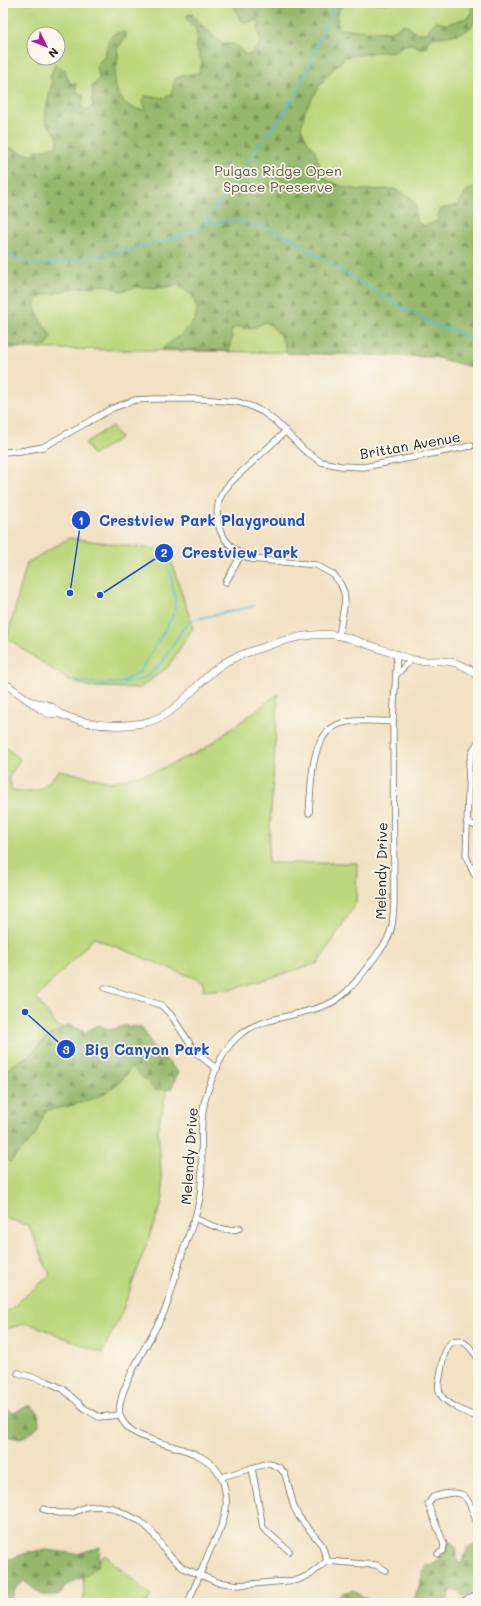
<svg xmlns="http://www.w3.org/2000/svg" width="481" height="1606" font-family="Mali,sans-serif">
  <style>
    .green { fill: #bcd77d; stroke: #6c7a4c; fill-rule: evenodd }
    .forest { fill: url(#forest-firs); stroke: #586a44 }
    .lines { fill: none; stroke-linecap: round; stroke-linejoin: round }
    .stream { stroke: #5abad9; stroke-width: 1.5 }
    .minor-casing { stroke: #676156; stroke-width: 7 }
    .tertiary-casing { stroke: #676156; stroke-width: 8 }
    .minor { stroke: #fff; stroke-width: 5.5 }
    .tertiary { stroke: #fff; stroke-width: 7 }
    .labels { text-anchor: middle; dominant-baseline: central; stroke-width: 3.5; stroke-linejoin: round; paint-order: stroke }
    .park-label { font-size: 14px; fill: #545d3e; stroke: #fbf7ec }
    .street-label { font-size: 14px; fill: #1c1c1c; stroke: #fbf7ec }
    .leader { fill: none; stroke: #1d4ed8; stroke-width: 1.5 }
    .callout-dot { fill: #1d4ed8; stroke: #fbf7ec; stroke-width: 1.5 }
    .mark-label { font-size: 12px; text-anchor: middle; font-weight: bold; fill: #fff }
    .callout-label { font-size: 15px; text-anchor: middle; font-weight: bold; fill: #1d4ed8; stroke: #fbf7ec; stroke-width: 3.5; stroke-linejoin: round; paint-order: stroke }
  </style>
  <defs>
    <pattern id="forest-firs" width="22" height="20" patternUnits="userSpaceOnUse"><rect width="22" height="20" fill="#95b86c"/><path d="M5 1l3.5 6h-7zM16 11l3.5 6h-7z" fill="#799558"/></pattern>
  </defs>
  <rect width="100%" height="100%" fill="#fbf7ec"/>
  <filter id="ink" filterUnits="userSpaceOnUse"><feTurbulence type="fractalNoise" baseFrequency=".025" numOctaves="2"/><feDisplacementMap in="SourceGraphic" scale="8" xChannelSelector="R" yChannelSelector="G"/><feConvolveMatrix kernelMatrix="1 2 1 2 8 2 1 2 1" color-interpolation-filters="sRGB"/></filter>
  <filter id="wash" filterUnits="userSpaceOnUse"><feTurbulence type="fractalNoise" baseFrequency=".012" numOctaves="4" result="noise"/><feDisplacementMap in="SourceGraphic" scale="16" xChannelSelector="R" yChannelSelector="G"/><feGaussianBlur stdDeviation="0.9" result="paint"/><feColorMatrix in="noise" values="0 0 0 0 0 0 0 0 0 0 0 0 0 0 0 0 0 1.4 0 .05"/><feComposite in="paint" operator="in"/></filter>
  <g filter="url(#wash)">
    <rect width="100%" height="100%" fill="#f2e1c3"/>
    <g class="green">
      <path d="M3,3H478V367L435,355L3,348ZM34,34H58V58H34Z"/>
      <path d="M112,426L120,438L93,455L85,443Z"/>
      <path d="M69,538L168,551L193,628L168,667L140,688L91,687L69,681L7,638L27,563Z"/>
      <path d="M278,694L268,863H357L356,903L318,963L237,988L203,991L204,982L94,938L36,998L57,1026L118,1045L170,1077L158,1127L163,1199L122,1312L102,1353L28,1323L3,1330V1315L50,1275L29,1226L3,1217V745L20,759L9,777L12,790C40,793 40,791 59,770L110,782L156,771L204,749Z"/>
      <path d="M105,1555L151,1596L147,1603H84L83,1571Z"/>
    </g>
    <g class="forest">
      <path d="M233,3H345C337,10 335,20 340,29L388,32L397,29L405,23C412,32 417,34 428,33L430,27L436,21L446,24L467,18L472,14L471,8L478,3C478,31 465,33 441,37C435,38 432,37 427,42V47L422,49L412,44L404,45L395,51L377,52L346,57L326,76L305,110L301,128L307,141L314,149L321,170L327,180L344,187L360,190L394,189L410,197L416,204V221L424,226L436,222L441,209L458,205L467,191L478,186V369L434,357L286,353C286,341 275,326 265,322C255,327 247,331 237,326L232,330L231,333L232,338L229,348L230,351L162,349L181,335L195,320L197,309L193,296L178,285L158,288L136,287L121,291L105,285L74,288L55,293L42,295L34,305L39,317L51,336L47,346H3V142L8,149L12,148L22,153L33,155L36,150H43L57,145C61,134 51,131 46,123C43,118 50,91 52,83L50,77L55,64L65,70L69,83L76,84V91L84,96L81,106L83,109L88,110L92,106V86L99,79L97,65C100,61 105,56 106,51C109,38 110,32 125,32L127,34L126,37L117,49C120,58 116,64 115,74C112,91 126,111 145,110V106L142,101L144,96L165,98L171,94L175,79L184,75L199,73L202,63L196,46L198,40L196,29L187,19V15L192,14L193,17L222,44H234L245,54L249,55L255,50L261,42L258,30L260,24L256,19L247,23C237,20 237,11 233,3Z"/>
      <path d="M69,1025L86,1032L98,1025L111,1030L124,1026L142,1027L151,1044L178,1072L171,1089L155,1090L132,1067C126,1074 120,1083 113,1088C93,1102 68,1106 45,1111L35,1136L10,1162L3,1155V1072L33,1052L47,1037Z"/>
      <path d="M3,1405L13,1413L30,1405L38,1412L39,1425C34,1430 27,1437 19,1438C13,1439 9,1435 3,1437Z"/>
      <path d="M451,1542L457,1549V1561L460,1563L463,1561L468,1547L478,1545V1593L471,1592L463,1597L460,1592L450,1590L447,1601H457V1603H412L418,1590L426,1564L431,1566C440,1560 445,1555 447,1544Z"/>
      <path d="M100,1547L98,1565L89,1574L66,1585L60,1595H42L24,1581L15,1589L11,1603H3V1555L11,1559L29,1552L46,1550L77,1554Z"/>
      <path d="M353,1590L373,1603H332L342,1593Z"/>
    </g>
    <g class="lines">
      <g class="stream">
        <path d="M212,212L232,188L259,144L283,113L298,91L335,3"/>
        <path d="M209,221L215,223L233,220L261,226L281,234L286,235C331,263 375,294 422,318C440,328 460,333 478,342"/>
        <path d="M3,251L22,261L37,264L63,262L91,256L111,254L178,237L201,227L209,221L207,218L209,216"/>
        <path d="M73,680L99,684L120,683L140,672L174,614L175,599L170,570"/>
        <path d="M122,683L137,681L146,677L155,669L163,661L182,630L192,620L254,606"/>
      </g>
    </g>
  </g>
  <g filter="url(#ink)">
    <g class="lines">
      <defs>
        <g id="minor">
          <path d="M286,431C273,443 260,455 247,467C238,475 228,483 222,494C216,504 216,519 220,530C226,544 237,553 251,559L316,565L334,575L340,583L344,592L345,600L339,636"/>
          <path d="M3,452L21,451L43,447L113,408L135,400L154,399H199L238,402L250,406L263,412L275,421L304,450L321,462L341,466L364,467L471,446"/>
          <path d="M226,582L241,555"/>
          <path d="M396,675L411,660"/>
          <path d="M478,742L473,750L469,764L466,856L474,874L478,878"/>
          <path d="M309,813C312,783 308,728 347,722C362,719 378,722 393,721"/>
          <path d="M467,822L478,827"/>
          <path d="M105,988L161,1005L171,1015L196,1053L217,1069"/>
          <path d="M196,1219C210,1224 226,1234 240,1228"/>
          <path d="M478,1358C457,1327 445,1340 441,1371C440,1378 436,1388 441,1395C446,1404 468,1414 478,1417"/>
          <path d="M18,1373L46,1381L63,1389L85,1409L99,1417L120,1415"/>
          <path d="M252,1468L263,1528L289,1551"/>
          <path d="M43,1509L59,1513H72L86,1507L98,1506L113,1508L140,1521L151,1531L168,1554L183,1568L217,1582L239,1585L298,1580L311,1574L327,1561L322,1545L299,1517L294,1507L285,1474L280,1468L269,1463L222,1477"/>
          <path d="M438,1554L443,1551L444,1544L428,1504L433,1497C469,1486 466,1497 478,1525"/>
          <path d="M327,1561L376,1565L385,1570"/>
          <path d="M188,1603C195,1585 203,1568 210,1550C216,1538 223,1526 225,1513C228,1503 226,1493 223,1482C209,1437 131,1452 120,1415C114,1392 155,1334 165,1310C173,1288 178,1265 186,1242C193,1223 200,1207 201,1187C204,1155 197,1120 208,1090C215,1070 224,1046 242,1033C264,1017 300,1016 326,1005C347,997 359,977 373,960C377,954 382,948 386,942C393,930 393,917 394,903L393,721L397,654"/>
          <path d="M462,1603L468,1598L478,1595"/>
        </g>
        <g id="tertiary">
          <path d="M3,682L42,710L50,714L58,713"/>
          <path d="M33,702C40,703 48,704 53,708C56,710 57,712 60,714C86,725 115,728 143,723C176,717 192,687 217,668C229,658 246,653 261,648C284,640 316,630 341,636C364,642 387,652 410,659C416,661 424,661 431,661C450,660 464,663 478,676"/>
        </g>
      </defs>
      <use href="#minor" class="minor-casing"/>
      <use href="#tertiary" class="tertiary-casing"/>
      <use href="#minor" class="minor"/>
      <use href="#tertiary" class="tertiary"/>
    </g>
  </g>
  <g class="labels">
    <g class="park-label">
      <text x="278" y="170">Pulgas Ridge Open<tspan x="278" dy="16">Space Preserve</tspan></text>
    </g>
    <g class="street-label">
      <text transform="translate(410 445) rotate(-10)">Brittan Avenue</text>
      <text transform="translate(381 871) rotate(-89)">Melendy Drive</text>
      <text transform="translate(189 1156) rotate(-86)">Melendy Drive</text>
    </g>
  </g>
  <path class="leader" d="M70 593L81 520M100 595L164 553M25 1012L66 1049"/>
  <g class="callout-dot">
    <circle cx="70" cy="593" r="4"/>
    <circle cx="100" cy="595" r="4"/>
    <circle cx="25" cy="1012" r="4"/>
    <circle cx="81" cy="520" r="10"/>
    <circle cx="164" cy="553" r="10"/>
    <circle cx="66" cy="1049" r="10"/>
  </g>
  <g class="mark-label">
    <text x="81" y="525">1</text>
    <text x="164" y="557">2</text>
    <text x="66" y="1054">3</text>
  </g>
  <g class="callout-label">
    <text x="202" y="526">Crestview Park Playground</text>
    <text x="240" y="558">Crestview Park</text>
    <text x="147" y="1055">Big Canyon Park</text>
  </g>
  <rect width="481" height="1606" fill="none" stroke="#fbf7ec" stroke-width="16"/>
  <g transform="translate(46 46) rotate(133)"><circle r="19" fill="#fbf7ec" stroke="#a29f99"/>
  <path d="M0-3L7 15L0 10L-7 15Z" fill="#b5179e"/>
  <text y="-6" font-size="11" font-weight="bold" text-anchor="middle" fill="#1c1c1c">N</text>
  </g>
</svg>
